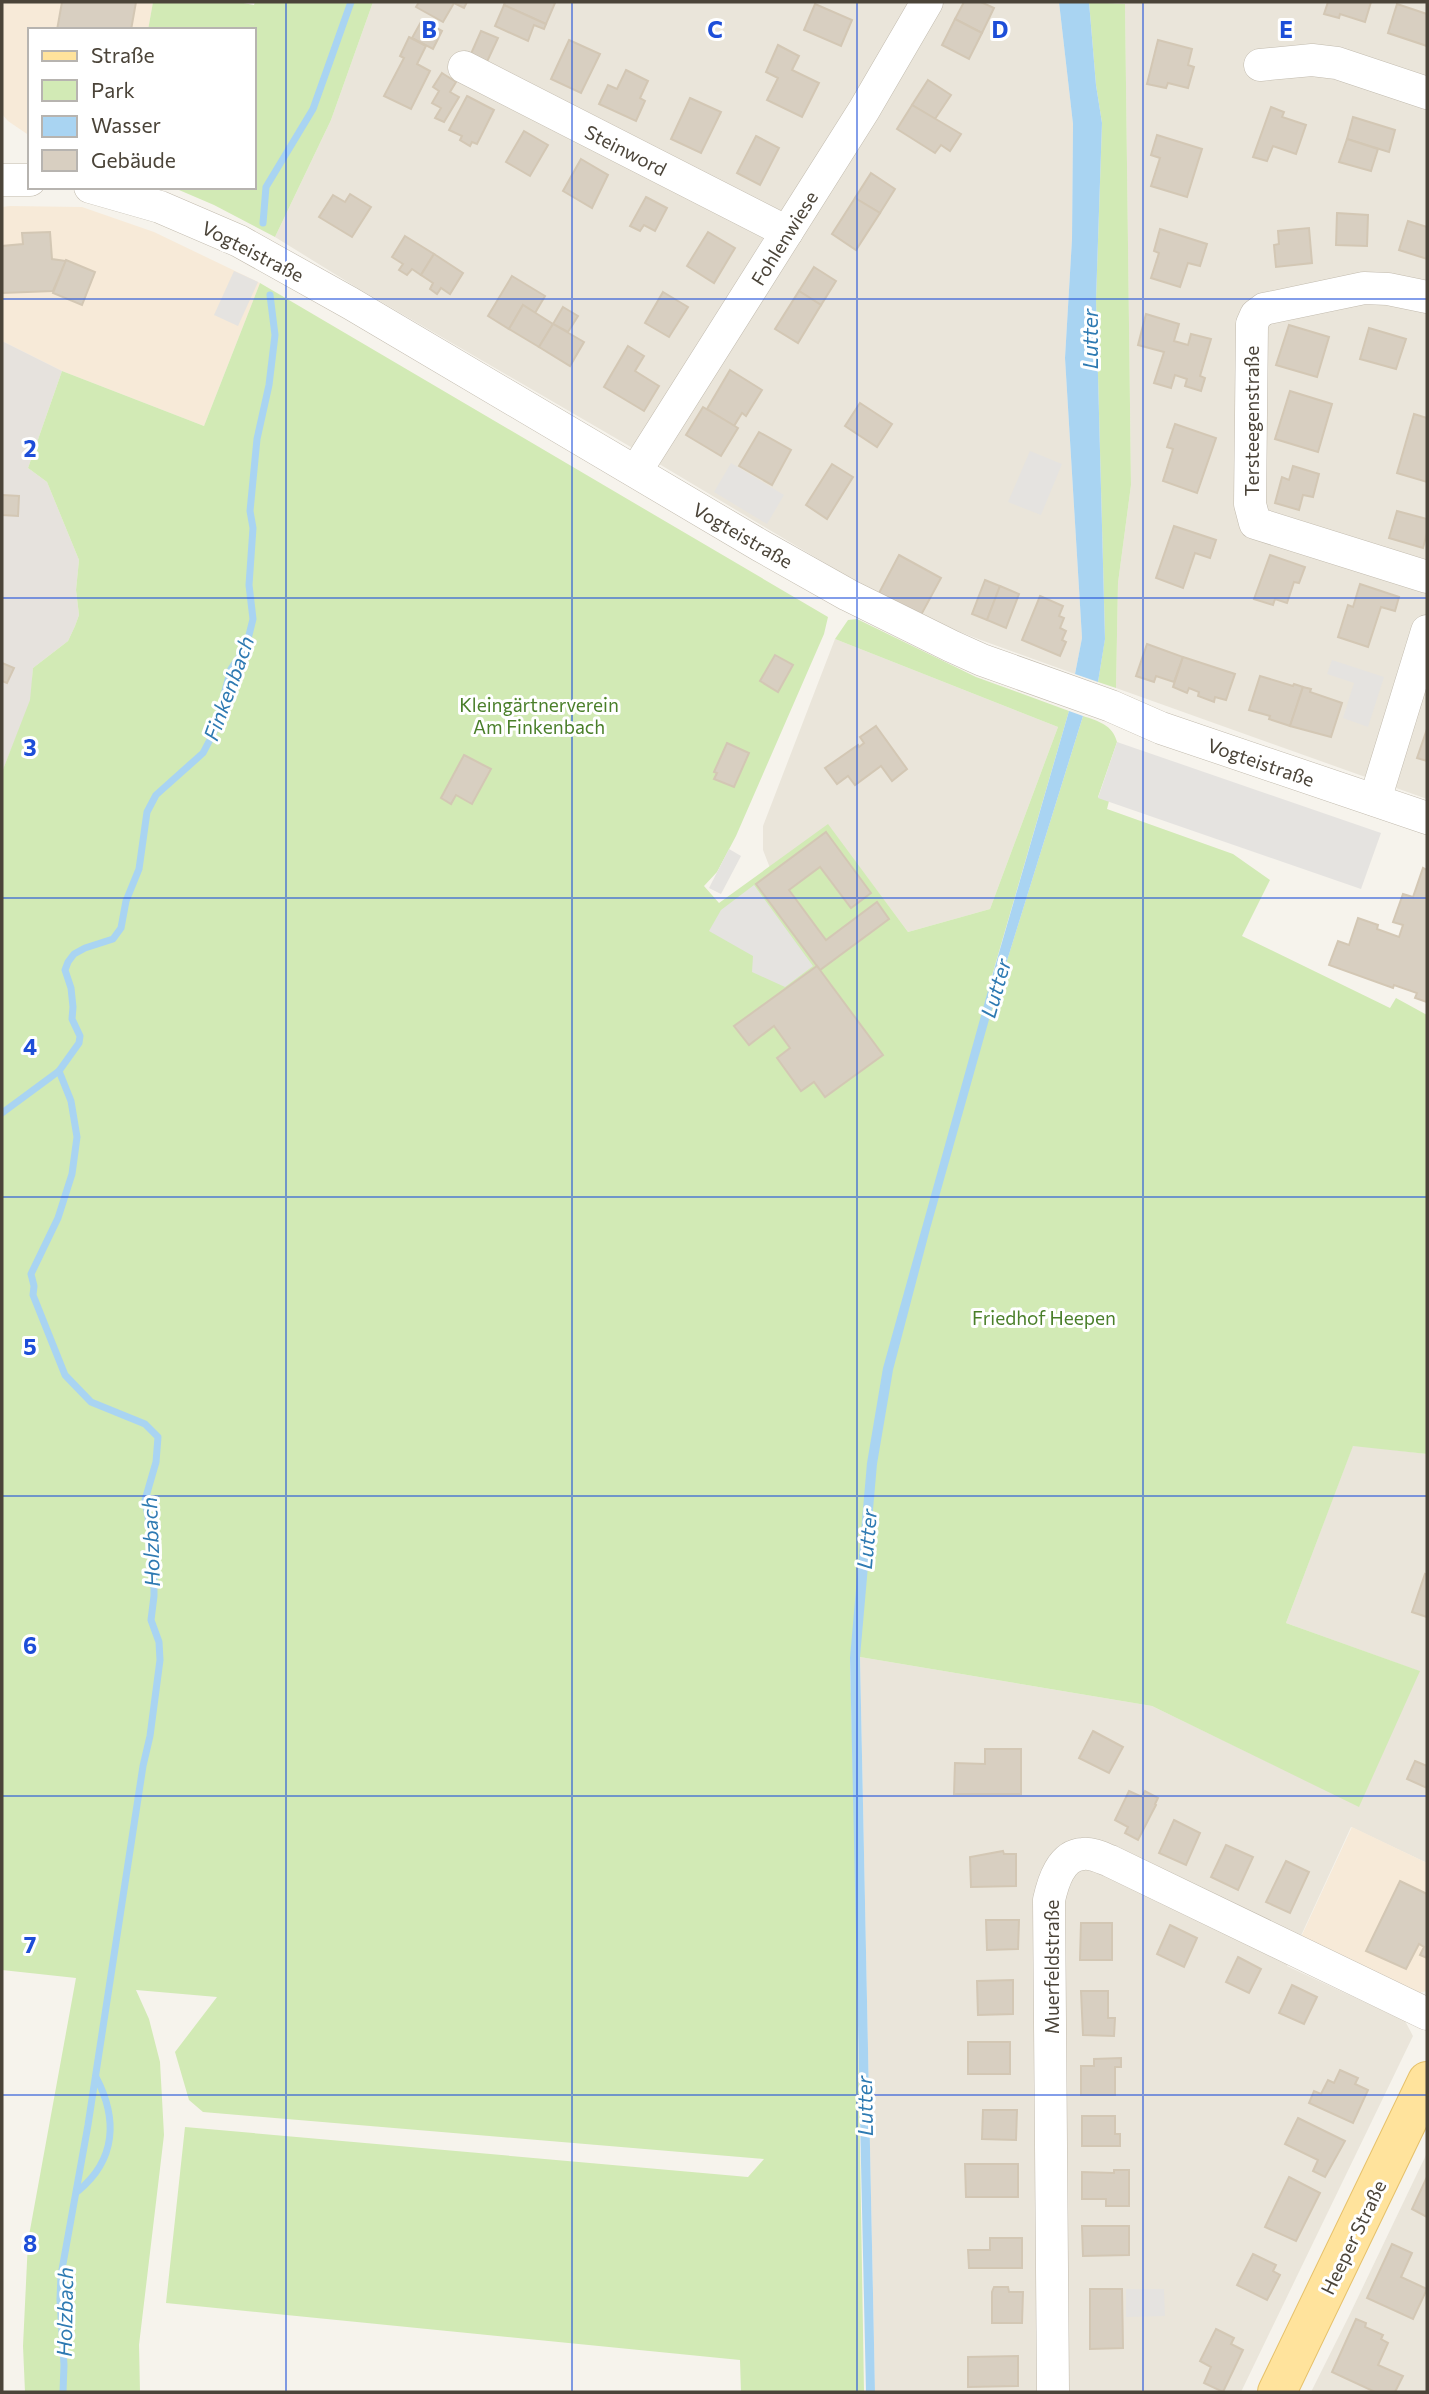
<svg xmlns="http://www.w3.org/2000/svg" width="1429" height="2394" font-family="Commissioner,sans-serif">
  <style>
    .residential { fill: #eae5da }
    .commercial { fill: #f7ead8 }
    .industrial { fill: #e6e2dd }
    .green { fill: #d2eab5 }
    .parking { fill: #e5e3e0 }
    .water { fill: #a9d4f2 }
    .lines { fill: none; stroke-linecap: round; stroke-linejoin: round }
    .stream { stroke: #a9d4f2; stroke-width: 7 }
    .building { fill: #d8cfc1; stroke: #d3c7b4; stroke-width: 2 }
    .minor-casing { stroke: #c2bbae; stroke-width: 33 }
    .major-casing { stroke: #e6c16a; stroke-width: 40 }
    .minor { stroke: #fff; stroke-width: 32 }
    .major { stroke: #ffe39c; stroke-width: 38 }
    .grid { fill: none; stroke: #1d4ed8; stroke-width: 2; stroke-opacity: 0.55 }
    .labels { text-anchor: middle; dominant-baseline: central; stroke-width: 6; stroke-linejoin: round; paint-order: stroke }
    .street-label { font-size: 19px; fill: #4b4439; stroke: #fff }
    .park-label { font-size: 19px; fill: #4a7f2a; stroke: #fff }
    .water-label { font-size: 21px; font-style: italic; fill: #2e7ab2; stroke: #fff }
    .grid-label { font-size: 23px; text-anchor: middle; font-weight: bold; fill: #1d4ed8; stroke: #fff; stroke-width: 6; stroke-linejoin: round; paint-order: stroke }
  </style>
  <rect width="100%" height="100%" fill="#f6f3ec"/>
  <g class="residential">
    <path d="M373,2H1059L1073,124L1072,239L1065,358L1082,638L1075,674L978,639L920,616L870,590L624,443L359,289L275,237L331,120Z"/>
    <path d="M1114,2H1427V799L1116,688L1118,583L1131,485L1125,5Z"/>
    <path d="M835,639L1058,727L990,909L908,932L828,825L770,868L763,850V826Z"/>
    <path d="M1353,1445L1427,1454V1863L1351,1827L1287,1966L1405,2021L1413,2036L1241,2392H875L860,1657L1152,1706L1359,1806L1419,1671L1286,1623Z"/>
    <path d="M1427,2153V2392H1311L1349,2316Z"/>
  </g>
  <g class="commercial">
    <path d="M2,2H153L148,30H30V136L8,121L2,114Z"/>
    <path d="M10,206L82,207L154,232L260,283L204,426L62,371L2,341V207Z"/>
    <path d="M1352,1827L1427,1863V1991L1418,1993L1301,1937Z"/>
  </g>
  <path class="industrial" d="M2,341L62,371L28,468L47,482L79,560L76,590L79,615L75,626L68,641L33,668L31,700L2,772Z"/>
  <g class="green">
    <path d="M153,2H238L254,5L255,2H373L331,120L275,237L214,205L172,187H254V30H148Z"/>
    <path d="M1089,2L1125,4L1131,485L1118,583L1116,688L1098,682L1105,638L1096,300L1102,123L1096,85Z"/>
    <path d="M260,283L828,617L824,634L736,836L717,872L704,886L719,903L828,824L908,932L990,909L1058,727L835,639L848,620L857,619L976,677L1069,711L989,986L1000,983L1083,716C1098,721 1113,725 1117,742L1098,797L1109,801L1107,809L1233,854L1270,880L1242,936L1390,1008L1396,998L1427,1015V1454L1353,1446L1286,1623L1420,1671L1359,1807L1152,1706L860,1657L850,1658L855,1843L864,2392H741L740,2360L166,2303L185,2127L748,2177L764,2159L203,2112L189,2100L175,2052L217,1997L136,1990L149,2019L160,2062L164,2135L139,2345L140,2392H25L23,2346L28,2241L76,1978L2,1970V772L30,700L33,668L68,641L75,626L79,615L76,590L79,560L47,482L28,468L62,371L204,426Z"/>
  </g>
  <g class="parking">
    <path d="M234,271L258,282L238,326L214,315Z"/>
    <path d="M1030,451L1062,464L1041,515L1008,502Z"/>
    <path d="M731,463L784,495L767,524L714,492Z"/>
    <path d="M1332,660L1384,677L1368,727L1343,718L1354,683L1327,674Z"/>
    <path d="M1117,742L1381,833L1361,889L1098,798Z"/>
    <path d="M729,849L741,856L721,894L709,888Z"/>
    <path d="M754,885L813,966L785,987L752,972L753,956L709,931L721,910Z"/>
    <path d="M1126,2289H1164L1165,2316L1126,2317Z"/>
  </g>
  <g class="water">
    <path d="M1059,2H1089L1096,85L1102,123L1096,300L1105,639L1098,682L1075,674L1082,638L1065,358L1072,239L1073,124Z"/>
    <path d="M1069,711L1083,716L992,1009L930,1229L893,1370L877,1464L860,1657L875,2392H866L850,1658L867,1463L883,1368L987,994Z"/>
  </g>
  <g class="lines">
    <g class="stream">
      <path d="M263,223L266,187L313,109L351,2"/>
      <path d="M59,1071L71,1101L77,1137L72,1174L58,1218L31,1274L34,1286L33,1295L65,1375L91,1402L145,1424L158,1437L156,1462L145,1500L154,1550V1596L151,1620L159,1642L160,1660L150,1736L143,1766L88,2125L61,2275L60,2300L64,2365L63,2392"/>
      <path d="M2,1113L59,1071L79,1043L80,1036L72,1019L73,1007L71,988L65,970L68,962L74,954L85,948L113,939L121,928L126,901L139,869L147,812L156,795L203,753L214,732L231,669L246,647L253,619L249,585L253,528L250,511L257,439L269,385L275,335L270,295"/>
      <path d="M78,2191C116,2160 118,2119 96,2077"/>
    </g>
  </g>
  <g class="building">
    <path d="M62,2H136L131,30H57Z"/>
    <path d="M419,2H467L464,8L454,3L443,22L416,7Z"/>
    <path d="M505,2H553L555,3L546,24L504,5Z"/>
    <path d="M964,2H981L994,8L982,33L955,19Z"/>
    <path d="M1328,2H1371L1365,22L1340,14L1339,18L1324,14Z"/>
    <path d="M815,4L852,20L841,46L804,30Z"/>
    <path d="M1397,4L1427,14V46L1388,33Z"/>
    <path d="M504,5L546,24L544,29L534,25L528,41L495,26Z"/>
    <path d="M955,19L982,33L969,59L942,45Z"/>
    <path d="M422,20L442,31L433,49L412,38Z"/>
    <path d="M481,31L498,38L486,64L470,56Z"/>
    <path d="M409,37L426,46L417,64L430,71L411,109L384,96L404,58L400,56Z"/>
    <path d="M569,40L600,54L581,93L551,79Z"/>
    <path d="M1158,40L1192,49L1188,65L1194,67L1188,88L1168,83L1166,88L1147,84Z"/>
    <path d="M778,45L799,56L792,70L819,83L802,117L767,100L778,78L766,72Z"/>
    <path d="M626,70L648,81L640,98L645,101L636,121L599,104L608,85L617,89Z"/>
    <path d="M442,73L456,82L450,92L459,97L444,122L435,118L441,108L432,103L439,91L433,87Z"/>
    <path d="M928,80L951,95L935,119L912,105Z"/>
    <path d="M467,96L494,110L477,144L472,142L470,146L460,140L462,136L449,130Z"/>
    <path d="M690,98L721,112L701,153L671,139Z"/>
    <path d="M912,105L961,134L950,151L941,145L935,153L897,129Z"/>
    <path d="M1271,107L1284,112L1282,117L1306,125L1296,154L1273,146L1267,161L1253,157Z"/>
    <path d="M1353,117L1395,130L1389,152L1347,139Z"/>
    <path d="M524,131L548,145L530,176L506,162Z"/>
    <path d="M1157,135L1202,149L1187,197L1151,186L1160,158L1151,155Z"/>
    <path d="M756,136L779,148L760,185L737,173Z"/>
    <path d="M1347,139L1378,149L1371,171L1339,162Z"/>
    <path d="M581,159L608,175L592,208L563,191Z"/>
    <path d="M871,173L895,189L880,213L855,198Z"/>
    <path d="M350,194L371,207L352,237L319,217L333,195L345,202Z"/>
    <path d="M646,197L667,208L655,231L644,225L640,231L630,226Z"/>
    <path d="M855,198L880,213L856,250L832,234Z"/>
    <path d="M1337,213L1368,215L1367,246L1336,245Z"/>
    <path d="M1408,221L1427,227V259L1399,250Z"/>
    <path d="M1309,228L1312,263L1276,267L1274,245L1279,244L1278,231Z"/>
    <path d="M1160,229L1207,244L1200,266L1188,263L1180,287L1151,278L1159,253L1154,251Z"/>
    <path d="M50,232L52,259L66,261L53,291L2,293V246L23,244L22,233Z"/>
    <path d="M708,232L735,248L714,283L687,266Z"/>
    <path d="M405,236L434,254L421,275L412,269L407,275L399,270L403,264L392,257Z"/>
    <path d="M434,254L463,273L450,294L441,288L437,294L430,289L433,283L421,275Z"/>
    <path d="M66,260L95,272L82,305L53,293Z"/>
    <path d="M814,267L836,281L821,305L799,291Z"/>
    <path d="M512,276L545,296L535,313L523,305L509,329L488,316Z"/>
    <path d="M799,291L821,305L798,343L775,329Z"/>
    <path d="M663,292L688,307L669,337L645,323Z"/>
    <path d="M523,305L553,324L539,347L509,329Z"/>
    <path d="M563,307L578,316L568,332L553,324Z"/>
    <path d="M1146,314L1179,324L1174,341L1188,345L1191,334L1211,339L1200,376L1205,378L1201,391L1185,386L1187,379L1175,375L1171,388L1154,383L1164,352L1138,345Z"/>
    <path d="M553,324L584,342L570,366L539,347Z"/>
    <path d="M1289,325L1329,337L1317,377L1276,365Z"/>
    <path d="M1369,328L1406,339L1396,369L1360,359Z"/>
    <path d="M628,346L644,356L635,371L659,386L644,411L604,387Z"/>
    <path d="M730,370L762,390L746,416L742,413L734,426L707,409Z"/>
    <path d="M1290,391L1332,404L1318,452L1275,439Z"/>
    <path d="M860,403L892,424L877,447L845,426Z"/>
    <path d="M703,407L738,428L721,456L686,435Z"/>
    <path d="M1414,414L1427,418V482L1397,473Z"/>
    <path d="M1175,424L1216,438L1197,493L1163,481L1173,449L1167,447Z"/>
    <path d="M759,432L791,450L772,485L739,466Z"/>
    <path d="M832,464L853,477L827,519L806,505Z"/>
    <path d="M1293,466L1319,474L1313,497L1303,495L1299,510L1275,503L1282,477L1289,480Z"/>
    <path d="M2,495L19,496L18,516L2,515Z"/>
    <path d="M1397,511L1427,519V533L1423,548L1389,538Z"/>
    <path d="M1174,526L1216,540L1210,558L1195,553L1183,588L1156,578Z"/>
    <path d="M899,555L941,578L921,615L879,593Z"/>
    <path d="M1270,555L1305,567L1299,583L1294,582L1287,603L1275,599L1273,605L1254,599Z"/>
    <path d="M985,580L1000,586L987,620L972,614Z"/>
    <path d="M1360,584L1399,597L1395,611L1381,607L1368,647L1338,637L1348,605L1353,607Z"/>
    <path d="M1000,586L1019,594L1006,628L987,620Z"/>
    <path d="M1040,596L1063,606L1059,616L1064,618L1060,628L1066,631L1062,640L1066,642L1060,656L1022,640Z"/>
    <path d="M1147,644L1183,657L1174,682L1156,676L1154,682L1136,676Z"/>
    <path d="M775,655L793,665L778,692L760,681Z"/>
    <path d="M1183,657L1235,674L1226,700L1215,697L1214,702L1198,696L1199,692L1189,688L1187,693L1173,687Z"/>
    <path d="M2,663L14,668L7,683L2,681Z"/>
    <path d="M1260,676L1293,686L1294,684L1303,687L1290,726L1269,719L1270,716L1249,710Z"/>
    <path d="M1303,687L1311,689L1310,692L1342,703L1331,737L1290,726Z"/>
    <path d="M876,726L907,769L892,781L881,766L855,785L848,776L837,784L825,768L858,745L859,747L864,743L860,737Z"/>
    <path d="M1427,729V761L1417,758Z"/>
    <path d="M727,743L749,753L734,787L714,779L717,773L714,772Z"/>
    <path d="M464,755L491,769L472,804L456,795L451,804L441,798Z"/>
    <path d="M826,832L871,893L851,908L820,867L789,890L826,940L877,902L889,919L820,970L756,884Z"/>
    <path d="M1423,868L1427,870V1002L1415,998L1417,993L1394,985L1393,988L1329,965L1338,941L1349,945L1358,918L1378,925L1377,929L1399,937L1403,925L1393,922L1403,894L1413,897Z"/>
    <path d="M817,966L883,1055L825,1097L814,1082L801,1091L777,1058L790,1048L774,1026L749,1045L734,1026Z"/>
    <path d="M1425,1574L1427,1575V1617L1412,1612Z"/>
    <path d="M1093,1731L1123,1747L1109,1773L1079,1758Z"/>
    <path d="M985,1749H1021V1794H954L955,1763L985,1764Z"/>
    <path d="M1415,1761L1427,1766V1788L1407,1779Z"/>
    <path d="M1129,1791L1142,1797L1145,1791L1158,1798L1155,1804L1156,1805L1138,1840L1125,1833L1128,1827L1115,1820Z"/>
    <path d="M1174,1820L1200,1833L1186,1865L1159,1853Z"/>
    <path d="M1226,1845L1253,1857L1238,1890L1211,1877Z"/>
    <path d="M1003,1851L1004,1854H1016V1886L971,1887L970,1857Z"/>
    <path d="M1286,1861L1309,1872L1290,1913L1266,1902Z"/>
    <path d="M1400,1881L1427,1894V1958L1420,1955L1424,1947L1419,1944L1406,1969L1366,1951Z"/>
    <path d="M986,1920H1019L1018,1949L987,1950Z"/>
    <path d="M1081,1923H1112V1960H1080Z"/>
    <path d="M1170,1925L1197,1938L1184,1967L1157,1954Z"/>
    <path d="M1238,1957L1261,1969L1249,1993L1226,1982Z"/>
    <path d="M1013,1980V2014L978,2015L977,1981Z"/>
    <path d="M1292,1985L1317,1997L1304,2024L1279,2013Z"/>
    <path d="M1081,1991H1108V2018H1115L1114,2036L1083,2035Z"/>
    <rect x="968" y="2042" width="42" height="32"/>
    <path d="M1121,2058V2067H1115V2095H1081V2066H1094V2059Z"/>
    <path d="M1340,2070L1358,2078L1355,2084L1368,2090L1353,2123L1309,2103L1314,2091L1321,2094L1328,2080L1334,2083Z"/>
    <path d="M983,2110H1017L1016,2140L982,2139Z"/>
    <path d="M1082,2116H1115V2134H1120V2146H1082Z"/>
    <path d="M1298,2118L1345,2141L1325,2177L1313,2171L1318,2160L1285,2144Z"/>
    <path d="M965,2164H1018V2197H966Z"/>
    <path d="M1114,2170H1129V2206H1106V2199H1082V2172L1114,2173Z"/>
    <path d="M1289,2177L1320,2193L1296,2241L1265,2227Z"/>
    <path d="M1427,2177V2217L1412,2209Z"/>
    <path d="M1082,2226H1129V2255L1083,2256Z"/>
    <path d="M990,2238H1022V2268H969L968,2250H990Z"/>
    <path d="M1392,2244L1412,2253L1401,2277L1427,2289L1413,2319L1367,2298Z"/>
    <path d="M1253,2254L1276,2265L1273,2271L1280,2275L1267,2300L1237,2285Z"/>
    <path d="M994,2287H1008L1009,2292H1023L1022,2323H992V2292Z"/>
    <path d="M1090,2289H1122L1123,2348L1090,2349Z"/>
    <path d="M1356,2319L1366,2323L1365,2327L1383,2335L1381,2339L1388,2343L1378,2365L1403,2376L1395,2392H1375L1332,2372Z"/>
    <path d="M1216,2329L1234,2338L1231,2344L1243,2350L1223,2392L1204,2383L1211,2367L1200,2361Z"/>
    <path d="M1018,2356V2386L968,2387V2357Z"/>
  </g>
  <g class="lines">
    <defs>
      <g id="minor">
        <path d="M1260,65L1312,60L1337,63L1427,93"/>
        <path d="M464,67L787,232"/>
        <path d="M2,180H30"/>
        <path d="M90,187L160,207L239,241L350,303L761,546L848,595L951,646L982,660L1111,706L1161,728L1427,818"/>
        <path d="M1427,297L1388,289L1364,288L1264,309L1256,315L1252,324L1250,504L1255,523L1427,577"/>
        <path d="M636,471L864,110L927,2"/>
        <path d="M1375,800L1427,631"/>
        <path d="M1053,2392L1049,1900C1053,1882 1061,1855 1083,1854C1092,1853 1102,1858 1110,1861L1427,2014"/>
      </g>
      <path id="major" d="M1277,2392L1427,2081"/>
    </defs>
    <use href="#minor" class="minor-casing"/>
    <use href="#major" class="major-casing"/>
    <use href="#minor" class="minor"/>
    <use href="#major" class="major"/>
  </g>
  <path class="grid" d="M286,2V2392M572,2V2392M857,2V2392M1143,2V2392M2,299H1427M2,598H1427M2,898H1427M2,1197H1427M2,1496H1427M2,1796H1427M2,2095H1427"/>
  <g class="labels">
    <g class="street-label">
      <text transform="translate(626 150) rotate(27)">Steinword</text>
      <text transform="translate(784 238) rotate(-58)">Fohlenwiese</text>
      <text transform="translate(253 251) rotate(27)">Vogteistraße</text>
      <text transform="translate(1251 421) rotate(-90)">Tersteegenstraße</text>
      <text transform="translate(743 535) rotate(30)">Vogteistraße</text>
      <text transform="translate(1261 762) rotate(19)">Vogteistraße</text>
      <text transform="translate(1051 1967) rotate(-90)">Muerfeldstraße</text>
      <text transform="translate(1353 2237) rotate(-64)">Heeper Straße</text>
    </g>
    <g class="park-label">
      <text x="539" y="704">Kleingärtnerverein<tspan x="539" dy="22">Am Finkenbach</tspan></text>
      <text x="1044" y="1317">Friedhof Heepen</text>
    </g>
    <g class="water-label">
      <text transform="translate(1089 339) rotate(-90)">Lutter</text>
      <text transform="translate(228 688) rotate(-70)">Finkenbach</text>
      <text transform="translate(995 988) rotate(-74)">Lutter</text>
      <text transform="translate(866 1539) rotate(-85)">Lutter</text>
      <text transform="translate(150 1542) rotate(-92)">Holzbach</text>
      <text transform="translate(864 2106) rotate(-91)">Lutter</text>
      <text transform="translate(64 2312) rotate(-89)">Holzbach</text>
    </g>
  </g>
  <g class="grid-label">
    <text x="429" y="38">B</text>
    <text x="715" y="38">C</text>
    <text x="1000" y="38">D</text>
    <text x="1286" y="38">E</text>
    <text x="30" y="457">2</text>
    <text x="30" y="756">3</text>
    <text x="30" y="1055">4</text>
    <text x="30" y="1355">5</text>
    <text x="30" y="1654">6</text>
    <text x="30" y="1953">7</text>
    <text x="30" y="2252">8</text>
  </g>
  <rect width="1429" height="2394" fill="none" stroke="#4b4439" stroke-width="7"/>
  <rect x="28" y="28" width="228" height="161" fill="#ffffff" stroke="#b7b4b0" stroke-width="2"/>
  <rect x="42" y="51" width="35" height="10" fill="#ffe39c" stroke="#b7b4b0" stroke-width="2"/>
  <text x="91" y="63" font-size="21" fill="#4b4439">Straße</text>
  <rect x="42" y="80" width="35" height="21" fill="#d2eab5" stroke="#b7b4b0" stroke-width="2"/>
  <text x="91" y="98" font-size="21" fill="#4b4439">Park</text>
  <rect x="42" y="116" width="35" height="21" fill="#a9d4f2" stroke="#b7b4b0" stroke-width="2"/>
  <text x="91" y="133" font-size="21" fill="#4b4439">Wasser</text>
  <rect x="42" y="150" width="35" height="21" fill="#d8cfc1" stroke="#b7b4b0" stroke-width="2"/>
  <text x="91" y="168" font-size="21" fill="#4b4439">Gebäude</text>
</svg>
